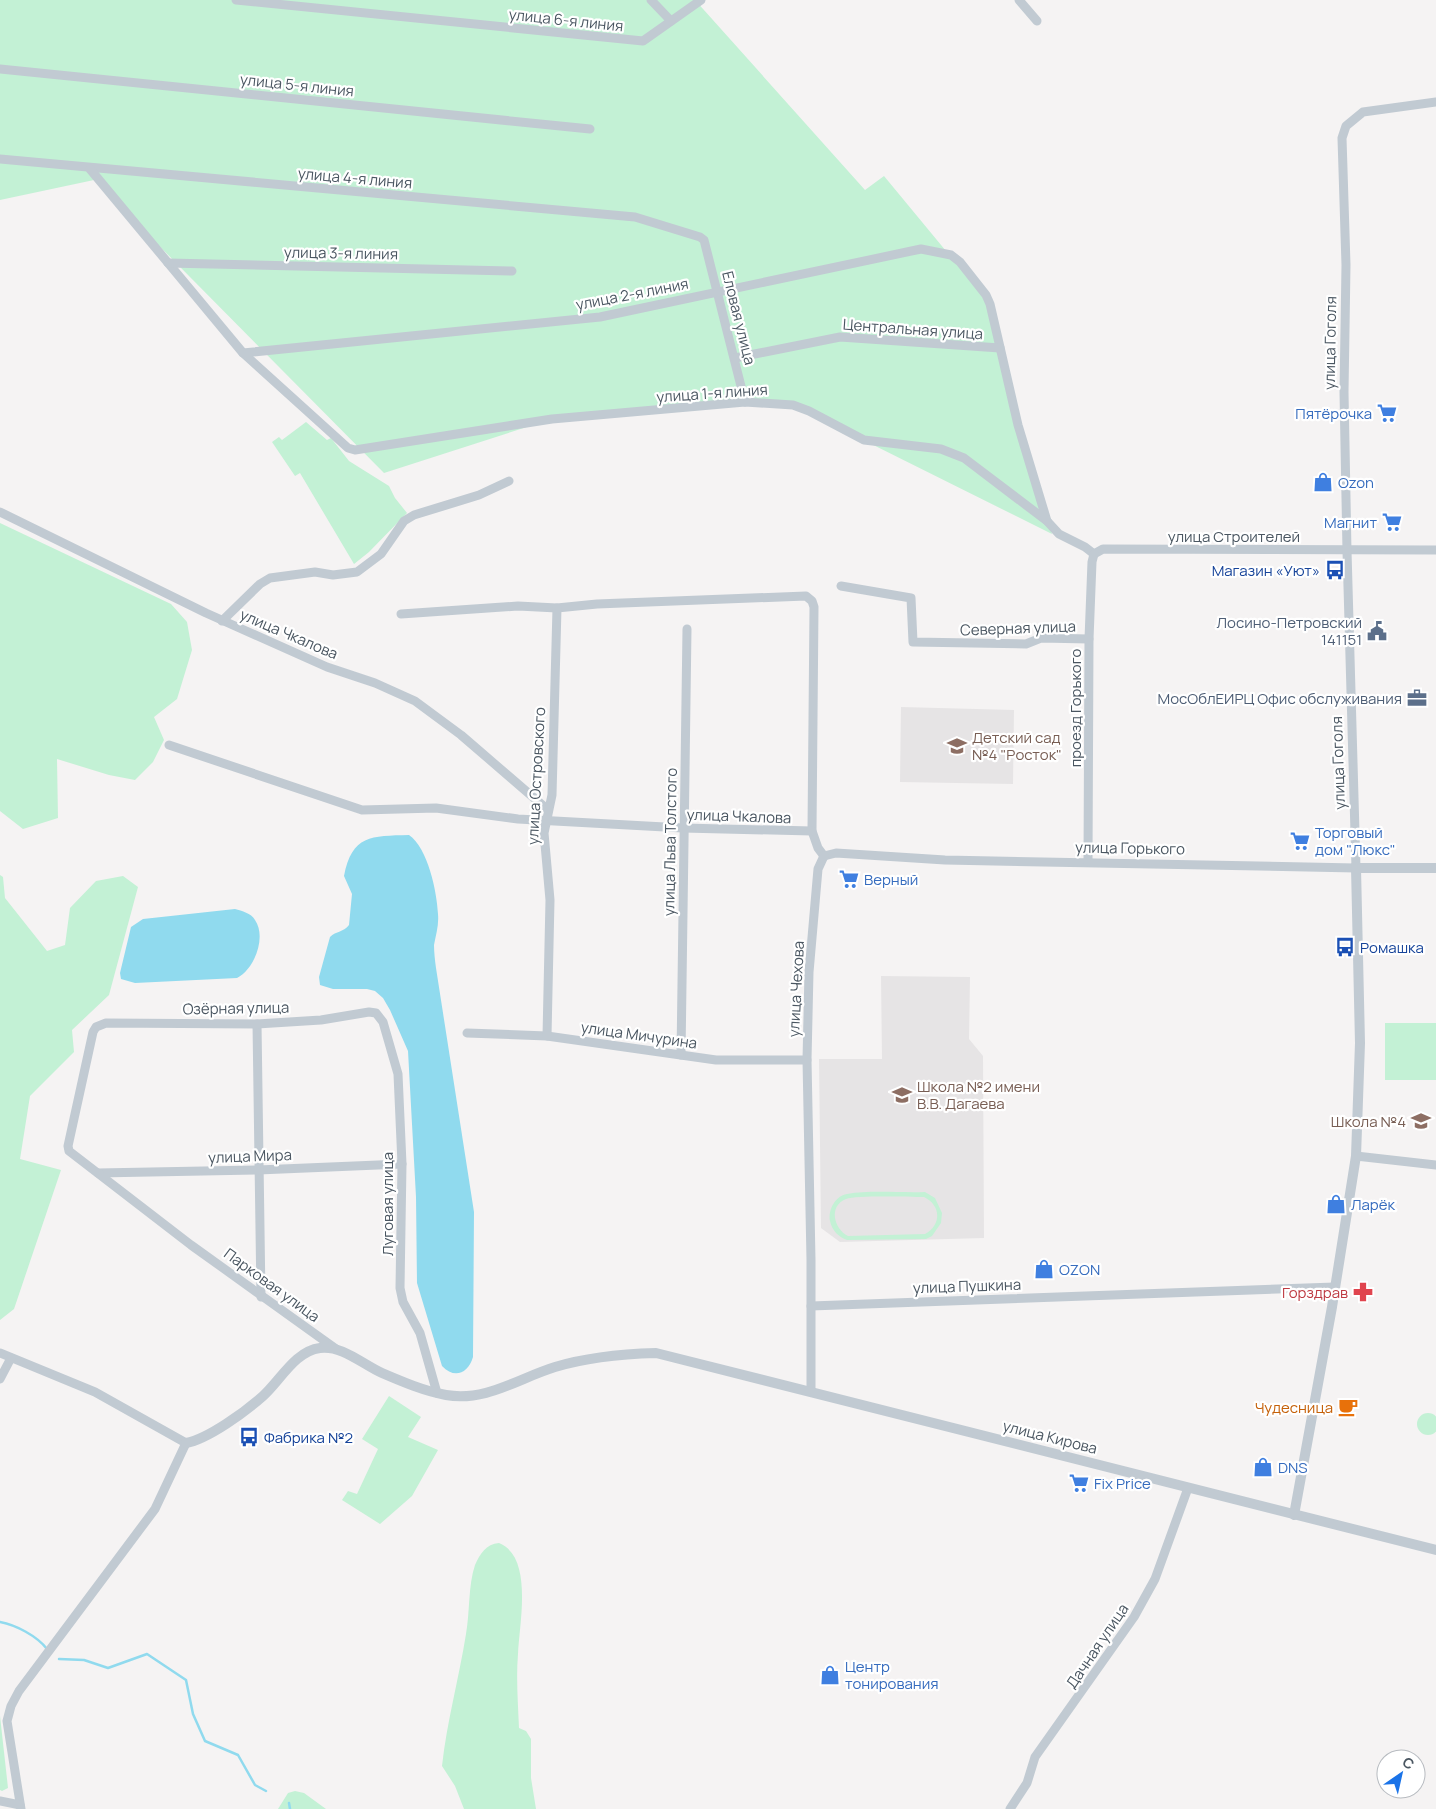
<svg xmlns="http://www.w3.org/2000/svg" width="1436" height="1809" font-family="Manrope,sans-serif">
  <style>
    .education { fill: #e6e4e5 }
    .green { fill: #c3f1d5; fill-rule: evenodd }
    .water { fill: #90daee }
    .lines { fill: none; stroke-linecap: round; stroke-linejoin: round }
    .stream { stroke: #90daee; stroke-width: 2.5 }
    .minor { stroke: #c1cad2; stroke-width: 9 }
    .tertiary { stroke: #c1cad2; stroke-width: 10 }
    .labels { text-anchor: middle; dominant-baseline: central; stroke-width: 4.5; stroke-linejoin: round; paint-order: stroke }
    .street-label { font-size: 15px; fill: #4a5661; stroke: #fff }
    .shop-label { font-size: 15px; fill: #366cbe; stroke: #fff; text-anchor: start }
    .transit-label { font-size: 15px; fill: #164399; stroke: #fff; text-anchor: start }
    .service-label { font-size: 15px; fill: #4e5e75; stroke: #fff; text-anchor: end }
    .education-label { font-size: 15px; fill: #785e54; stroke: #fff; text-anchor: start }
    .health-label { font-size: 15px; fill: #be3a42; stroke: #fff; text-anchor: end }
    .food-label { font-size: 15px; fill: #c56008; stroke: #fff; text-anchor: end }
  </style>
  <rect width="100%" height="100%" fill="#f5f3f3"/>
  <g class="education">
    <path d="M901,707L1014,710L1013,784L900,782Z"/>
    <path d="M881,976L970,977L969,1039L983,1056L984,1238L840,1242L821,1228L819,1059H882Z"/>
  </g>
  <g class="green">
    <path d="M0,0H695L865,190L884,176L984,297L1052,534L789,403L558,417L384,473L94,180L0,200Z"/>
    <path d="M306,422L327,440L331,438L349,461L389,486L395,498L407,513L369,552L354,564L300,473L295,476L272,442L279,437L282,440Z"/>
    <path d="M0,523L171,604L187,622L192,650L177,699L154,717L164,740L153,762L135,780L109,775L57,759L58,818L23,829L0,811Z"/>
    <path d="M0,875L3,877L5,898L47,951L65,945L70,908L96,881L123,876L138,887L109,995L72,1030L74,1052L30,1096L20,1159L61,1170L14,1309L0,1320Z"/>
    <rect x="1385" y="1023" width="51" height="57"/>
    <path d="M925,1192L935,1198L942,1213L941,1223L932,1236L926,1239L847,1240C839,1237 832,1231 830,1221C828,1210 835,1196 847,1194C869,1190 902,1193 925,1192ZM924,1197C941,1205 942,1225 925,1234L848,1236C834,1229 828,1206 846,1199C857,1195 909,1197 924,1197Z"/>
    <path d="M389,1396L421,1417L408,1437L438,1450L412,1496L380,1524L342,1500L348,1491L357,1494L378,1449L362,1439Z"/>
    <circle cx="1428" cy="1424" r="11"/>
    <path d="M499,1543C534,1557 519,1625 518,1654C516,1678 518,1703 519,1728L526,1731L531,1739V1778L536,1809H464L455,1786L442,1766C447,1721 459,1678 466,1634C470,1612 468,1586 475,1565C480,1554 486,1544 499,1543Z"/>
    <path d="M0,1716L8,1788L2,1791L0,1790Z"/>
    <path d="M295,1791L304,1793L326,1809H278L288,1793Z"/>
  </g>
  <g class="water">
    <path d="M409,835C428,848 437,892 438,914C439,925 436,934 434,945C434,952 435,961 436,968L474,1212L473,1357C468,1374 454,1379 442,1366L417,1283L416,1197L408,1051L390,1010L383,998L375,991L367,989H333L320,985L319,977L330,937C336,931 344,932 349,925L352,894L344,876C352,835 371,836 409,835Z"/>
    <path d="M235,909C242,911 251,913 255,920C267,937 254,970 237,978L135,983L121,979L120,973L131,927L143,919Z"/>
  </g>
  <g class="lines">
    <g class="stream">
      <path d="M0,1622C16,1625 37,1636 47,1649"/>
      <path d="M59,1659L84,1660L108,1668L147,1654L186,1680L193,1714L205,1741L238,1755L255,1785L266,1791"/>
      <path d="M289,1803L290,1809"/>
    </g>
    <g class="minor">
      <path d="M236,0L643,41L701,0"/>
      <path d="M651,0L671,21"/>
      <path d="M1019,0L1037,21"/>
      <path d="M0,69L590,129"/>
      <path d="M0,159L635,217L700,237L704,240L745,402"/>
      <path d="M90,169L243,353L348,448L355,450L552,419L745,402L793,405L809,411L864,440L941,449L964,458L1047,521L1059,534L1085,547L1094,554"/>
      <path d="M168,263L512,271"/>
      <path d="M243,353L600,317L921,249L951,255L960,262L986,295L990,304L1018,425L1047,521"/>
      <path d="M735,358L840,337L1000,348"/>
      <path d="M0,512L206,613L327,667L375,683L415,701L461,735L548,810"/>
      <path d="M1094,554L1103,549L1436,550"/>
      <path d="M841,586L911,598L913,642L1026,644L1041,638L1089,639"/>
      <path d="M401,614L518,606L557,608L597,604L806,596L812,601L814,607L812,831L818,848L824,856"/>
      <path d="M222,621L260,584L270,578L315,572L333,575L357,572L381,554L404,521L414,515L479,495L509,481"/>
      <path d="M169,745L362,810L436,808L518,819L683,828L812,831"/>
      <path d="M824,856L836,853L945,860L1356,868L1347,551L1344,392L1346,265L1342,138L1346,126L1363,112L1436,102"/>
      <path d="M1088,862L1089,639L1092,562L1094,554"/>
      <path d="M257,1024L261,1297"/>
      <path d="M467,1033L547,1036L716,1060H807"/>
      <path d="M547,1036L550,900L544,833L552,795L557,608"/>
      <path d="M681,1055L687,629"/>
      <path d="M1356,1156L1436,1165"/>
      <path d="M98,1173L258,1170L402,1164"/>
      <path d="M811,1306L1335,1287"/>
      <path d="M336,1349L191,1245L69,1151L68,1146L93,1032L96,1027L106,1023L257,1024L321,1020L369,1012L376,1013L383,1022L398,1074L402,1164L400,1288L403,1302L420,1333L437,1393"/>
      <path d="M0,1353L95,1392L186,1443L155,1509L19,1691L11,1706L7,1721L21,1809"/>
      <path d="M0,1379L11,1358"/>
      <path d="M811,1391V1260L807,1060L809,972L818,869L824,856"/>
      <path d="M0,1801L20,1805"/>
      <path d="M1010,1809L1027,1783L1035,1757L1134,1617L1155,1579L1188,1488"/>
    </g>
    <g class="tertiary">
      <path d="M186,1443C208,1439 245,1412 263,1396C280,1381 295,1351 320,1348C342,1345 362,1364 382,1373C403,1382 424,1391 446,1395C486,1402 519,1378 555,1367C588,1357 622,1354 656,1353L1436,1550"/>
      <path d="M1294,1515L1332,1307L1356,1156L1360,1043L1356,868H1436"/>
    </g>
  </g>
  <defs>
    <symbol id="supermarket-bare" viewBox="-9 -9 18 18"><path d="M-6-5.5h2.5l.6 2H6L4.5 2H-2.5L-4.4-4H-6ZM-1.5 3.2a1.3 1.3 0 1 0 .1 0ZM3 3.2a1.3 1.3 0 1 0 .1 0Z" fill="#3f7fe0" stroke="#fff" stroke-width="2.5" paint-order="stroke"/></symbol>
    <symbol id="shop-bare" viewBox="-9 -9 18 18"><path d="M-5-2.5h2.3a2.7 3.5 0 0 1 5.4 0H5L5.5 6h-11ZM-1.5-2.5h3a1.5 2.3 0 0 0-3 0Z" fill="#3f7fe0" stroke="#fff" stroke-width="2.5" paint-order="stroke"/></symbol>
    <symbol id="bus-bare" viewBox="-9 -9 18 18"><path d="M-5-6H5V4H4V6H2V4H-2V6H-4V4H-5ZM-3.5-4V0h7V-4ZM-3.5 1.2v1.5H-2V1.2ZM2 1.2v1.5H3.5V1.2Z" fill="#1a4fb4" stroke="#fff" stroke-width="2.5" paint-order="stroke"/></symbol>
    <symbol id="civic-bare" viewBox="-9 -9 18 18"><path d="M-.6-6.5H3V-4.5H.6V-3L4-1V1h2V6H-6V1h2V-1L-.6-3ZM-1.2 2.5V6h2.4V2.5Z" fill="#5c6f8a" stroke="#fff" stroke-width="2.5" paint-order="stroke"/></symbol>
    <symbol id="office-bare" viewBox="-9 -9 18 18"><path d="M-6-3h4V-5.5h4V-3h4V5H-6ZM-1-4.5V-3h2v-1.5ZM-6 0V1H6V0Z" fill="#5c6f8a" stroke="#fff" stroke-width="2.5" paint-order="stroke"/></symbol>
    <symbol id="school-bare" viewBox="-9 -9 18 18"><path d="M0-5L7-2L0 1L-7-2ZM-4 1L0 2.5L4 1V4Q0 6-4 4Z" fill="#8d6e63" stroke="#fff" stroke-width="2.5" paint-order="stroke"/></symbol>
    <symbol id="pharmacy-bare" viewBox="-9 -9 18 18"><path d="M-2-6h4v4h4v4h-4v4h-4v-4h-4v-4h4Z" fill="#e0444e" stroke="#fff" stroke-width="2.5" paint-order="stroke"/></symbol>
    <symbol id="cafe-bare" viewBox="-9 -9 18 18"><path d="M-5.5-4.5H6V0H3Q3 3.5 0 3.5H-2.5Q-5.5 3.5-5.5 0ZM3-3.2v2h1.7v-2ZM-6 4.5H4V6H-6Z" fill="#e8710a" stroke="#fff" stroke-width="2.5" paint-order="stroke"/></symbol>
  </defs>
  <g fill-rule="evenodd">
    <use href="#supermarket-bare" x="1373" y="399" width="28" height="28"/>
    <use href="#shop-bare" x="1309" y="468" width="28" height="28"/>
    <use href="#supermarket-bare" x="1378" y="508" width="28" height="28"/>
    <use href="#bus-bare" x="1321" y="556" width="28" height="28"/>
    <use href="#civic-bare" x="1363" y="617" width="28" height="28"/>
    <use href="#office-bare" x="1403" y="684" width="28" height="28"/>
    <use href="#school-bare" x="943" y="732" width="28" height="28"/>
    <use href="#supermarket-bare" x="1286" y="827" width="28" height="28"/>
    <use href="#supermarket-bare" x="835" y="865" width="28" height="28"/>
    <use href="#bus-bare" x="1331" y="933" width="28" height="28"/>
    <use href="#school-bare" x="888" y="1081" width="28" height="28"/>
    <use href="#school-bare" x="1407" y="1107" width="28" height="28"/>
    <use href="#shop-bare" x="1322" y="1190" width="28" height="28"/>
    <use href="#shop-bare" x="1030" y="1255" width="28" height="28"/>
    <use href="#pharmacy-bare" x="1349" y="1278" width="28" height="28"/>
    <use href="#cafe-bare" x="1334" y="1393" width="28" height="28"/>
    <use href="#bus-bare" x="235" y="1423" width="28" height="28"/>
    <use href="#shop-bare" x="1249" y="1453" width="28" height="28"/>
    <use href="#supermarket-bare" x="1065" y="1469" width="28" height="28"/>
    <use href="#shop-bare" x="816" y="1661" width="28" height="28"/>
  </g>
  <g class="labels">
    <g class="street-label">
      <text transform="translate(566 20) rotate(6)">улица 6-я линия</text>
      <text transform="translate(297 85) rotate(6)">улица 5-я линия</text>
      <text transform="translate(355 178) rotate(5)">улица 4-я линия</text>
      <text transform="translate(341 253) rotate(1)">улица 3-я линия</text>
      <text transform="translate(632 294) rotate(-11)">улица 2-я линия</text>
      <text transform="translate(739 318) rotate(76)">Еловая улица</text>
      <text transform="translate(913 329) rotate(4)">Центральная улица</text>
      <text transform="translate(1330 343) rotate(-89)">улица Гоголя</text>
      <text transform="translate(712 393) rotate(-4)">улица 1-я линия</text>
      <text x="1234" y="536">улица Строителей</text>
      <text transform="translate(1018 628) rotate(-2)">Северная улица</text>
      <text transform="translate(289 634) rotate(23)">улица Чкалова</text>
      <text transform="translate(1075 708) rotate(-90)">проезд Горького</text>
      <text transform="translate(1338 763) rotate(-92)">улица Гоголя</text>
      <text transform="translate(536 776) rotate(-87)">улица Островского</text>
      <text transform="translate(739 816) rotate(2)">улица Чкалова</text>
      <text transform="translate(670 842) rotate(-89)">улица Льва Толстого</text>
      <text transform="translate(1130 848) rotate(1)">улица Горького</text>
      <text transform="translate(796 989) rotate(-87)">улица Чехова</text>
      <text transform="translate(236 1008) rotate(-1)">Озёрная улица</text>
      <text transform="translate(639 1035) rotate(8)">улица Мичурина</text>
      <text transform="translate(250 1156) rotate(-2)">улица Мира</text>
      <text transform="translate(387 1204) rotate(-90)">Луговая улица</text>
      <text transform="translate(272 1285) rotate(36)">Парковая улица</text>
      <text transform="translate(967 1286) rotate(-2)">улица Пушкина</text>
      <text transform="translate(1050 1437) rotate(14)">улица Кирова</text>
      <text transform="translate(1097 1646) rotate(-56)">Дачная улица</text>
    </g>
    <g class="shop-label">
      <text x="1372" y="413" text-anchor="end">Пятёрочка</text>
      <text x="1338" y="482">Ozon</text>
      <text x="1377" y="522" text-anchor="end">Магнит</text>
      <text x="1315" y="832">Торговый<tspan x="1315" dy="17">дом "Люкс"</tspan></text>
      <text x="864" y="879">Верный</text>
      <text x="1351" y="1204">Ларёк</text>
      <text x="1059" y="1269">OZON</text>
      <text x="1278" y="1467">DNS</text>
      <text x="1094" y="1483">Fix Price</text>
      <text x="845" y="1666">Центр<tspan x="845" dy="17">тонирования</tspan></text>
    </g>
    <g class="transit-label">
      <text x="1320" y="570" text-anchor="end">Магазин «Уют»</text>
      <text x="1360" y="947">Ромашка</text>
      <text x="264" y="1437">Фабрика №2</text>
    </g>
    <g class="service-label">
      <text x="1362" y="622">Лосино-Петровский<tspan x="1362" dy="17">141151</tspan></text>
      <text x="1402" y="698">МосОблЕИРЦ Офис обслуживания</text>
    </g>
    <g class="education-label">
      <text x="972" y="737">Детский сад<tspan x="972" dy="17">№4 "Росток"</tspan></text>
      <text x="917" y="1086">Школа №2 имени<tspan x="917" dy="17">В.В. Дагаева</tspan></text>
      <text x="1406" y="1121" text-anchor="end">Школа №4</text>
    </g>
    <g class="health-label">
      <text x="1348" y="1292">Горздрав</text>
    </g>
    <g class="food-label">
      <text x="1333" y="1407">Чудесница</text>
    </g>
  </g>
  <g transform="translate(1401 1774) rotate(34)"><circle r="24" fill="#ffffff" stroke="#b7bbc0"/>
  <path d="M0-4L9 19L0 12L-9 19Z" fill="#1a73e8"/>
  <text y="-8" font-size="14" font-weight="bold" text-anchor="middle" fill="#4a5661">С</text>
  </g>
</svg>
